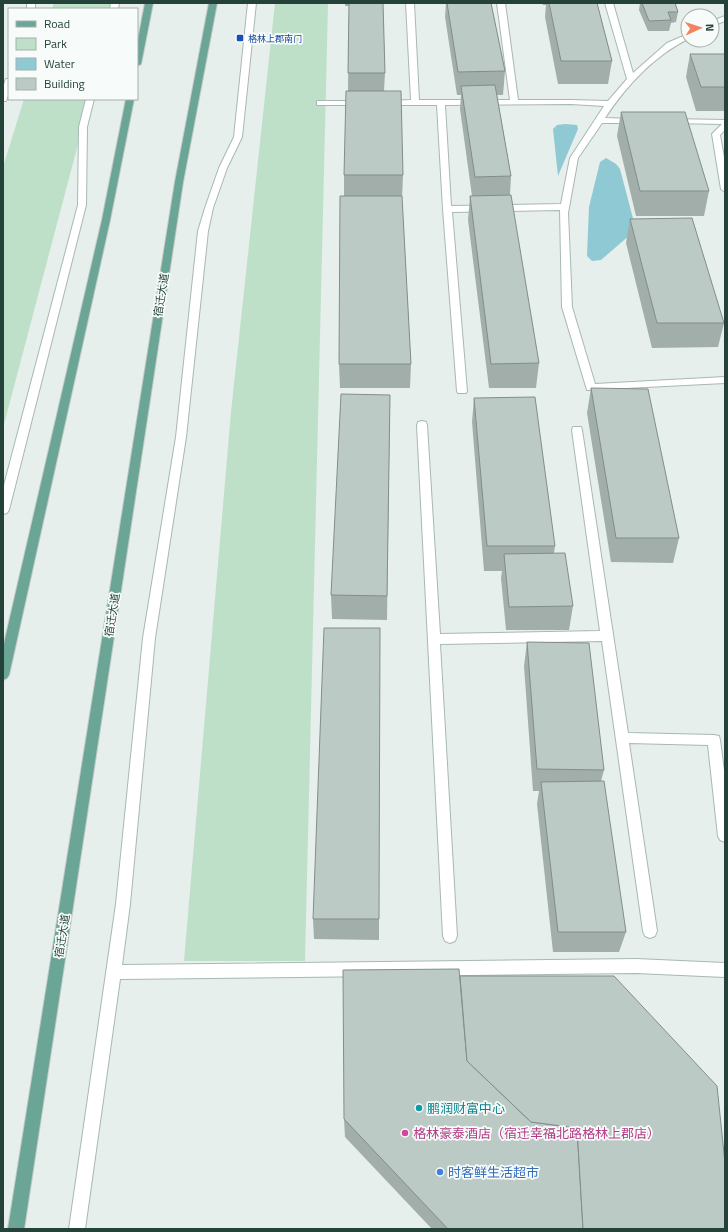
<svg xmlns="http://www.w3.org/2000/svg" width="728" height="1232" font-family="'Titillium Web','Noto Sans SC',sans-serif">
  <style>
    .green { fill: #bfe0c8 }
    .water { fill: #8ec9d4 }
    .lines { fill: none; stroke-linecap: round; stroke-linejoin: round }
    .service-casing { stroke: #a8b8b2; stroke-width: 2 }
    .primary-casing { stroke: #c2cac8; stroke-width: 2 }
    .service { fill: #fff; fill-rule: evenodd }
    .primary { fill: #6aa596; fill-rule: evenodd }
    .wall { fill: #a1aea9 }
    .building { fill: #bbcac4; stroke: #838d89 }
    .transit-dot { fill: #1a4fb4; stroke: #f7fbf9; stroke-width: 1.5 }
    .culture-dot { fill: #0f9aa8; stroke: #f7fbf9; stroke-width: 1.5 }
    .hotel-dot { fill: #d1479c; stroke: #f7fbf9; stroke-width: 1.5 }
    .shop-dot { fill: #3f7fe0; stroke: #f7fbf9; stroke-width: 1.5 }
    .labels { text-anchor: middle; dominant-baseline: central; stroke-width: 3.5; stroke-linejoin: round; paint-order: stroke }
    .far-transit-label { font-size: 9px; fill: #164399; stroke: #f7fbf9; text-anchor: start }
    .street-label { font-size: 11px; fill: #24423a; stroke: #f7fbf9 }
    .near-culture-label { font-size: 13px; fill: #0d838f; stroke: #f7fbf9; text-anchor: start }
    .near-hotel-label { font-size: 13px; fill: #b23c85; stroke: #f7fbf9; text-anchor: start }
    .near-shop-label { font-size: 13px; fill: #366cbe; stroke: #f7fbf9; text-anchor: start }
  </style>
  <rect width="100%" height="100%" fill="#e6efeb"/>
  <g class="green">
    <path d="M54,3H115L114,9H52Z"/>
    <path d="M275,3H328L305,961H184L231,412Z"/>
    <path d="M24,99H90L3,428V167Z"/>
  </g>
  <g class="water">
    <path d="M565,124L577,125L578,129L558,176L553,129L557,125Z"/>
    <path d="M606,158L616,164L620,169L635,226L631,234L601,260L592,261L587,256L589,207L600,162Z"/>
  </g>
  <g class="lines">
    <defs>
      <g id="service">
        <rect x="27" y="3" width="8" height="6"/>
        <path d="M111,3H119L118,9H110Z"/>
        <path d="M248,3H256L242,137L227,168L213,208L208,231L186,437L155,638L130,904L122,965L636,959L725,963V977L636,973L120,979L85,1229H69L116,904L143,638L176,437L198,231L205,208L219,168L234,137Z"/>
        <path d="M406,3H414L419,100H510L497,3H505L518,100H571L608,101L627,79L605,3H613L633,73L667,43L688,34V39C654,56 626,86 605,118L636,119L640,121L639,123H602L578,158L568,213L572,307L595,384L725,377V383L587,390L562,307L560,210L452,212L467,391L466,393H458L457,391L443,209L437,105H386L382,103L386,101L411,100ZM571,104L604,106L570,158L561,204L451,206L445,105Z"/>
        <path d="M725,16V21L712,26V21Z"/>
        <path d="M6,79H9V93L6,101H3V87Z"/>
        <path d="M86,99H94L87,127L86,205L9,510L7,513L3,514V489L78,205L79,127Z"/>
        <path d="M317,101H361L365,103L361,105H317Z"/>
        <path d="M669,119L725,120V130L720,135L725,163V192L721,189L712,134L722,124L672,123L668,121Z"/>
        <path d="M422,421L426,422L427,425L440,634L600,631L572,430L573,427H581L582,430L628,733L714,735L719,736L720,740L725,778V842L720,840L718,836L708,745L629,743L657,931L655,936L650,938L645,936L643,931L602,641L440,644L457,936L455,941L450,943L445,941L443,936L417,425L418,422Z"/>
      </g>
      <g id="primary">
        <path d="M145,3H153L141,64L137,66V45Z"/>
        <path d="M209,3H217L183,182L24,1229H8L175,182Z"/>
        <path d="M126,99H134L110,220L9,675L7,678L3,680V648L102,220Z"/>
      </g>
    </defs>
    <use href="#service" class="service-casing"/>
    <use href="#primary" class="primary-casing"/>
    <use href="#service" class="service"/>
    <use href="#primary" class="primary"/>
  </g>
  <g class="wall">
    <path d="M345,3H383L385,73L384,91L403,175L402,199L411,364L410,388H340L339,364L344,196V175L348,91L349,6H345Z"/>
    <path d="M446,3H491L505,71L503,95H497L511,176L510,195L539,363L536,388H489L468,220L470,196H472L460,109L461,95H457L445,17Z"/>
    <path d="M542,3H597L612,61L608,84H558L545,17L546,5H543Z"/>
    <path d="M640,3H675L678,12L676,22L671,23L669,31H648L639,10Z"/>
    <path d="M690,54H725V111H696L686,77Z"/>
    <path d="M621,112L709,191L704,216H636L617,136Z"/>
    <path d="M630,219L724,323L718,347L652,348L626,243Z"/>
    <path d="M591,388L679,538L673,563L611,562L587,413Z"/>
    <path d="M390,395L387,620L332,619L331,595Z"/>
    <path d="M474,398L555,546L554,553L573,606L569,630H506L501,578L502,571H484L472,422Z"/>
    <path d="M527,642L604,770L601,781L626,932L619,952H553L537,804L539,791H533L524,666Z"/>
    <path d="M313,919H379V940L314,939Z"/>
    <path d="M460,976L725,1229H432L345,1137L344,1119Z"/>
  </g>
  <g class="building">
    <path d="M349,3H383L385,73H348Z"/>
    <path d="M447,3H491L505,71L458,72Z"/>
    <path d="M549,3H597L612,61H561Z"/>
    <path d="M642,3H675L678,12H668L671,20L649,21Z"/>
    <path d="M690,54H725V87H701Z"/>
    <path d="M495,85L511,176L475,177L461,86Z"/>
    <path d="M346,91H401L403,175H344Z"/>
    <path d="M621,112H685L709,191H640Z"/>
    <path d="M511,195L539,363L491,364L470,196Z"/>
    <path d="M340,196H402L411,364H339Z"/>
    <path d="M692,218L724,323H657L630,219Z"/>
    <path d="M591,388L648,389L679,538H616Z"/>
    <path d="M341,394L390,395L387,596L331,595Z"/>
    <path d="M535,397L555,546H487L474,398Z"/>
    <path d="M565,553L573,606L509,607L504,554Z"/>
    <path d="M324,628H380L379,919H313Z"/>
    <path d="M527,642L589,643L604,770L537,769Z"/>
    <path d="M604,781L626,932H558L541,782Z"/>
    <path d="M459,969L467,1061L531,1122L577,1128L583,1229H448L344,1119L343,970Z"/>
    <path d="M460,976H614L717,1086L725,1163V1229H583L577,1128L531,1122L467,1061Z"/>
  </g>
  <rect class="transit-dot" x="236" y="34" width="8" height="8" rx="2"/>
  <circle class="culture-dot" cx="419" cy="1108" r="4"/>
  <circle class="hotel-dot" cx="405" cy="1133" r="4"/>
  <circle class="shop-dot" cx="440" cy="1172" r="4"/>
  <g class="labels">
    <g class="far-transit-label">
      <text x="248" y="38">格林上郡南门</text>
    </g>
    <g class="street-label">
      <text transform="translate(161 295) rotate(-81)">宿迁大道</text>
      <text transform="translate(112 615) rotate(-81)">宿迁大道</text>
      <text transform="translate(62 936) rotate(-81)">宿迁大道</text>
    </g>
    <g class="near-culture-label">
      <text x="427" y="1108">鹏润财富中心</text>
    </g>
    <g class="near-hotel-label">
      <text x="413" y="1133">格林豪泰酒店（宿迁幸福北路格林上郡店）</text>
    </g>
    <g class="near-shop-label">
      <text x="448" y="1172">时客鲜生活超市</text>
    </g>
  </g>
  <rect width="728" height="1232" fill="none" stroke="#24423a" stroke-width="8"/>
  <rect x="8" y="8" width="130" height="92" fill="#f7fbf9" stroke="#a3b1ad"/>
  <rect x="16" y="21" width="20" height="6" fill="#6aa596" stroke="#a3b1ad"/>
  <text x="44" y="28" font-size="12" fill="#24423a">Road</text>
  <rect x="16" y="38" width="20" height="12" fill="#bfe0c8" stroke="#a3b1ad"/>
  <text x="44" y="48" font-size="12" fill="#24423a">Park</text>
  <rect x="16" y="58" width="20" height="12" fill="#8ec9d4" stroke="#a3b1ad"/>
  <text x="44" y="68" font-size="12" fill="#24423a">Water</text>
  <rect x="16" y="78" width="20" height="12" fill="#bbcac4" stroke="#a3b1ad"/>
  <text x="44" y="88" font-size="12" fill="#24423a">Building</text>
  <g transform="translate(700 28) rotate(87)"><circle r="19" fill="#f7fbf9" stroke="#a3b1ad"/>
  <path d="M0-3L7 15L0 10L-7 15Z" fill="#f4845f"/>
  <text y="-6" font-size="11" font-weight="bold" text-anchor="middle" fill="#24423a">N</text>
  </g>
</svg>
